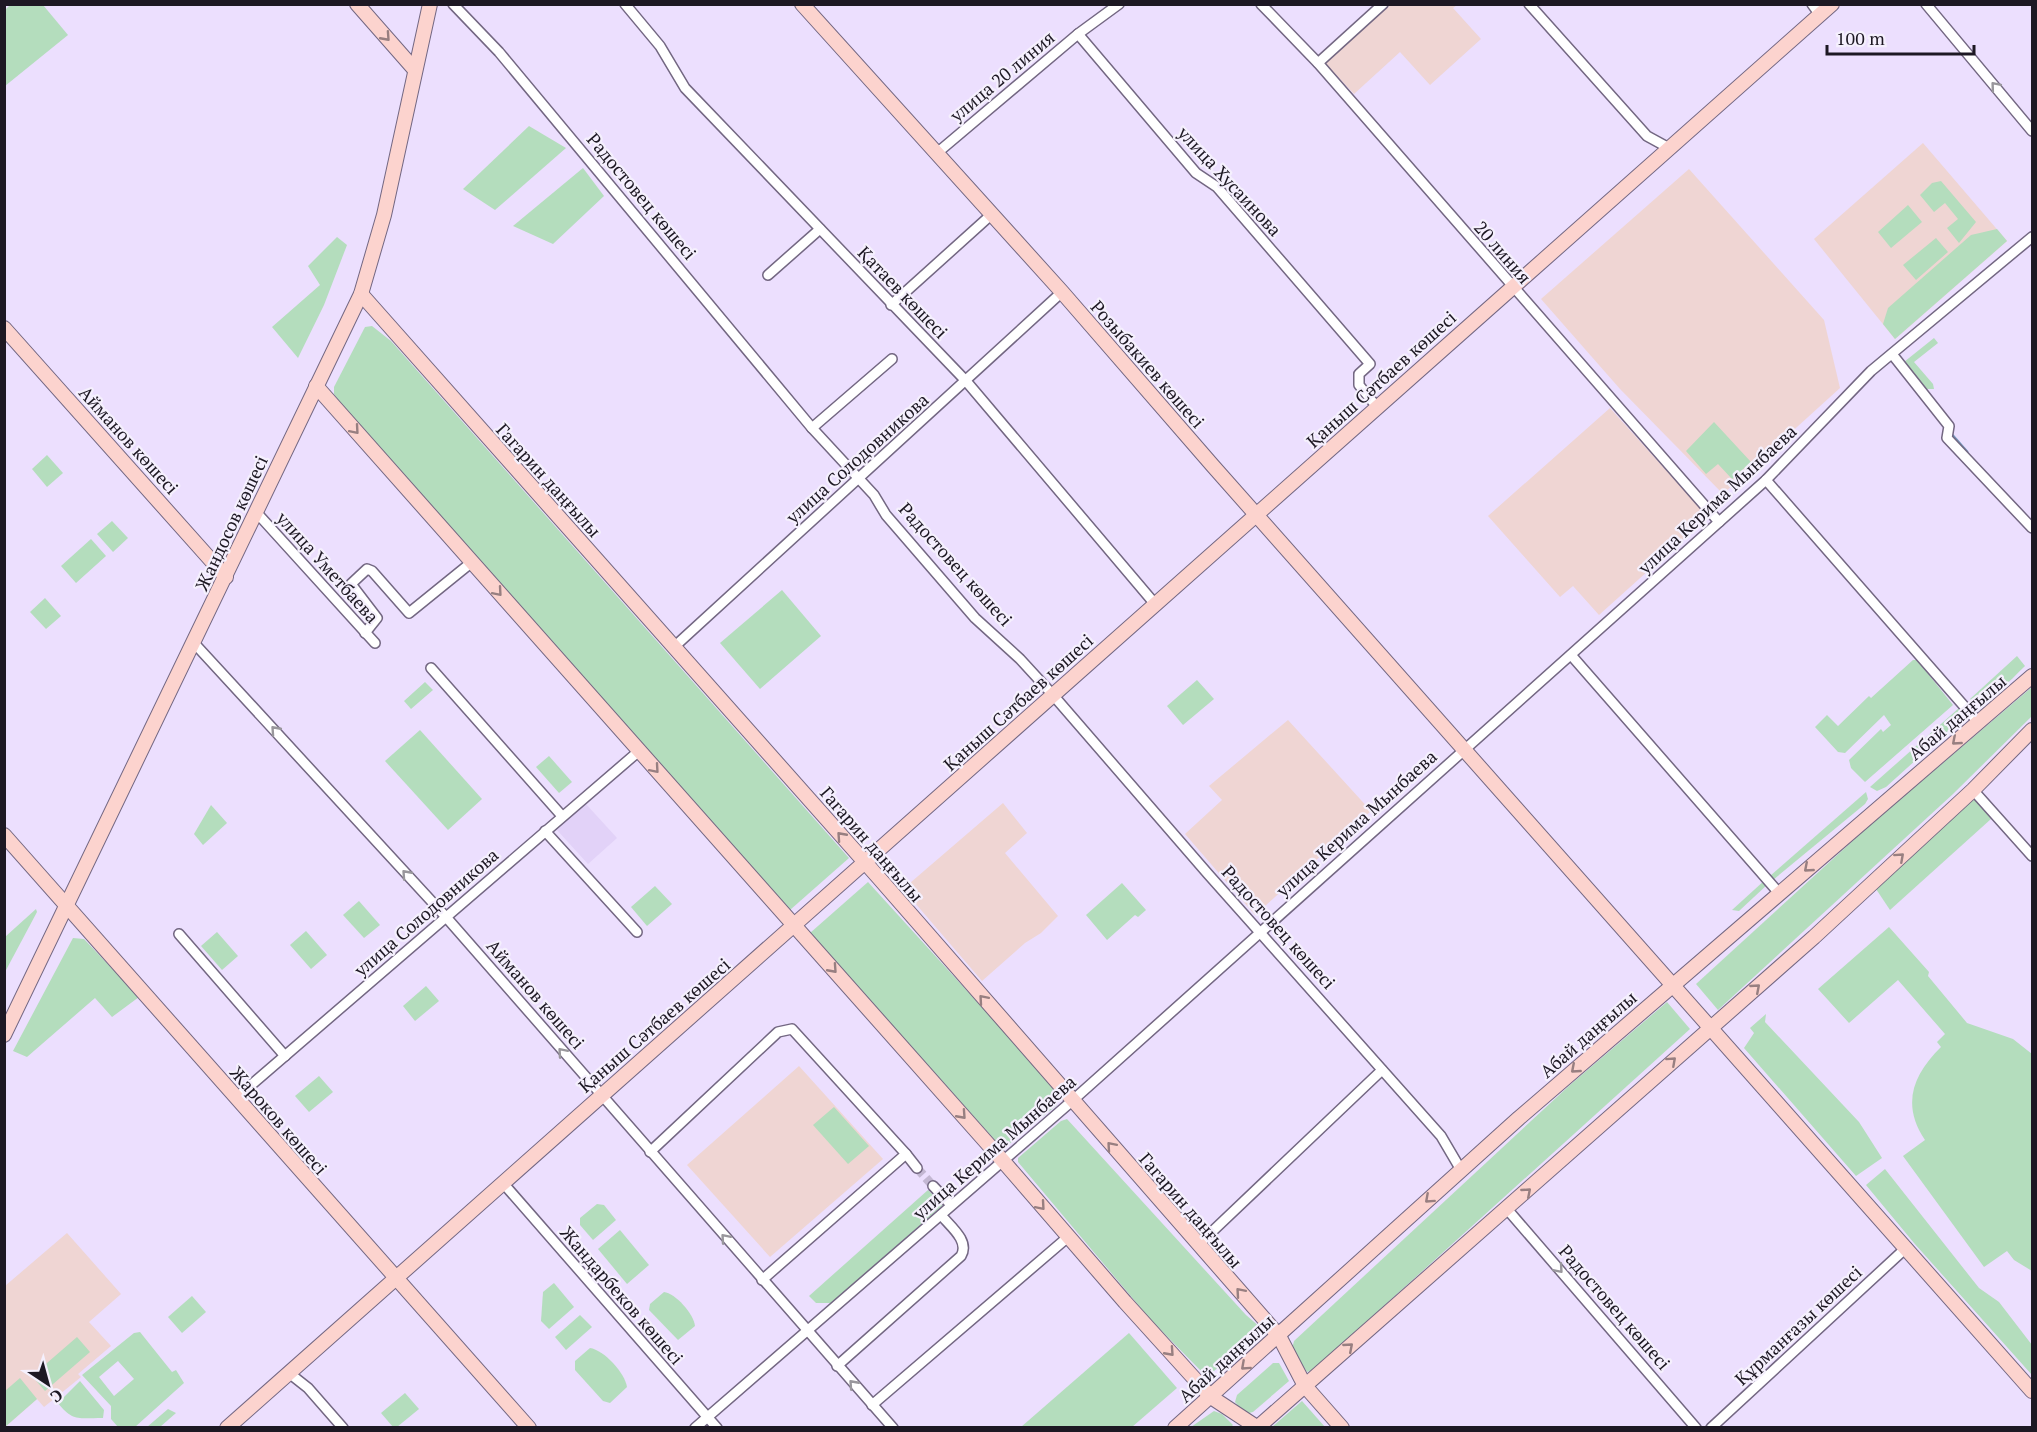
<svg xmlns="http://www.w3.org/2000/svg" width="2037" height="1432" font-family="'PT Serif',serif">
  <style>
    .built { fill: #e2d2f8 }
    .education { fill: #efd5d3 }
    .green { fill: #b4ddbd; fill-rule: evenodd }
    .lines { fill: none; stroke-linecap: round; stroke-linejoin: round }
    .stream { stroke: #7095b8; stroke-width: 3 }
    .street-tunnel { stroke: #c3b7d2; stroke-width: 9; stroke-dasharray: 9 4.5; stroke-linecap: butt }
    .street-casing { stroke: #736782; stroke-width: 12 }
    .secondary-casing { stroke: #736782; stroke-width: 16 }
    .street { stroke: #fff; stroke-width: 9 }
    .secondary { stroke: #fcd3ce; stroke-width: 14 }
    .oneway { stroke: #987f81 }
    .oneway2 { stroke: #99979c }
    .labels { text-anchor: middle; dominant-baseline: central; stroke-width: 4.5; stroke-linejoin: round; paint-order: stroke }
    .street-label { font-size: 18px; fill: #1d1823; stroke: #f5f0fd }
  </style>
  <rect width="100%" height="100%" fill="#ecdffe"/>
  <path class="built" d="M585,803L617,838L588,864L557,830Z"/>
  <g class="education">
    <path d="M1391,4L1457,5L1453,8L1481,39L1430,85L1400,52L1354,94L1325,63Z"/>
    <path d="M1923,143L2007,241L1895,339L1814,239Z"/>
    <path d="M1689,169L1824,320L1840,388L1723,494L1620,389L1541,299Z"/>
    <path d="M1610,408L1708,517L1599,615L1573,586L1560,597L1488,516Z"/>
    <path d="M1288,720L1371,811L1255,915L1185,834L1222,800L1209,786Z"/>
    <path d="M1003,803L1027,833L1005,853L1058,916L1041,933L1025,943L982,981L903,889Z"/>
    <path d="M799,1066L883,1159L770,1257L687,1165Z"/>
    <path d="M67,1233L121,1294L89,1322L111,1346L78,1374L81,1377L44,1407L37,1399L5,1427V1286Z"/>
  </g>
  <g class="green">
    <path d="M11,4L43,5L68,35L5,86V10Z"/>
    <path d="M529,126L566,148L495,210L463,189Z"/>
    <path d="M583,168L604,196L553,244L513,226Z"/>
    <path d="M1941,181L1976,222L1959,243L1947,228L1958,219L1945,203L1934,212L1920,195L1932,183Z"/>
    <path d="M1908,205L1922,222L1891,248L1878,232Z"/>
    <path d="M1997,229L2007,241L1895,339L1883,324L1888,308L1971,235Z"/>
    <path d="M337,237L347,245L324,305L298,358L272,327L320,285L308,266Z"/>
    <path d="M1936,238L1948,252L1916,280L1903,265Z"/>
    <path d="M372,326L391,341L849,858L790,910L344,408L334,394V387L365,327Z"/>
    <path d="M1934,338L1938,343L1914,362L1933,384L1934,389H1926L1904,362Z"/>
    <path d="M1714,422L1751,462L1732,479L1718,464L1706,474L1686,451Z"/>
    <path d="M47,455L63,473L47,487L32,469Z"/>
    <path d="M112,521L128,538L113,552L97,534Z"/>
    <path d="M91,539L106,556L76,583L61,566Z"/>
    <path d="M782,590L821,636L760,689L720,643Z"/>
    <path d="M45,598L61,616L46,629L30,612Z"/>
    <path d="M2017,656L2025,666C2013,677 1985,711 1970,699Z"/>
    <path d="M1913,660H1917L1953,705L1865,782L1851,768L1849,760L1881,729L1883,732L1891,725L1884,715L1845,753L1838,752L1815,727L1827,715L1838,726L1869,696L1871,698Z"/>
    <path d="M1197,680L1214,699L1183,725L1167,706Z"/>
    <path d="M425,682L433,690L411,709L404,701Z"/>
    <path d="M2032,687V716L1953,794L1718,1010L1696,984L1869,826Z"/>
    <path d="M1959,708L1961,714L1959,721L1886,787L1877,791L1870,787Z"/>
    <path d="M420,730L482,799L448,830L385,761Z"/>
    <path d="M549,756L572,782L559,793L536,767Z"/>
    <path d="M1866,792L1868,799L1865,804L1773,880L1770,876Z"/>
    <path d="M1970,796L1977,800L1991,819L1890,910L1874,886Z"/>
    <path d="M211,805L227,823L203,845L194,834Z"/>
    <path d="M1765,880L1768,884L1739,911L1732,910Z"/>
    <path d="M868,882L1050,1082L1056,1095L1057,1105L1008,1145L1001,1147L810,933Z"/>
    <path d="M1122,883L1146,910L1138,917L1135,915L1107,940L1086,915Z"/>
    <path d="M655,886L672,904L647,926L631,907Z"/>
    <path d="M359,901L380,925L364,938L343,915Z"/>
    <path d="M36,909L37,912L5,972V937Z"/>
    <path d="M1889,927L1929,972L1928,976L1967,1023L2013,1039L2032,1054V1271L2014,1260L2007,1251L1984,1267L1903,1156L1925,1140C1901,1104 1913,1075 1941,1047L1937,1042L1945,1034L1898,980L1849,1023L1818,989Z"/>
    <path d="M306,931L327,955L311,969L290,945Z"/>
    <path d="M217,932L238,956L222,970L201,946Z"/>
    <path d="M73,938L84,939L139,997L112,1017L95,998L27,1057L13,1051Z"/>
    <path d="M426,986L439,1001L415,1021L403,1006Z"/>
    <path d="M1667,1002L1690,1029L1313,1370L1307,1372L1292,1349L1294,1341L1571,1084Z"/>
    <path d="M1766,1014L1765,1022L1859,1122L1882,1158L1856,1176L1744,1048L1754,1033L1750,1028Z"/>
    <path d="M319,1076L333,1092L309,1112L295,1096Z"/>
    <path d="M834,1107L869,1146L848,1164L813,1125Z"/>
    <path d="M1067,1119L1246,1315L1260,1327L1211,1374L1200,1370L1150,1319L1018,1162V1158L1061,1121Z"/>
    <path d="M1885,1169L1979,1288L1999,1302L2032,1345V1375L1914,1243L1866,1185Z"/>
    <path d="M928,1190L943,1205L832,1303H816L809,1296Z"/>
    <path d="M597,1204L604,1205L616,1220L593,1240L580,1225V1218Z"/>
    <path d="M620,1230L649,1265L627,1284L598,1249Z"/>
    <path d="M554,1283L574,1307L549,1329L541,1321L543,1292Z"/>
    <path d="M664,1292C675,1293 694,1314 695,1326L678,1340L649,1310L650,1304Z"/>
    <path d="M192,1296L206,1312L182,1333L168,1317Z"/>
    <path d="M580,1315L592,1327L566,1350L555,1337Z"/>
    <path d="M140,1332L172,1372L176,1370L184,1383L135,1427H118L111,1419V1406L82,1375L134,1333ZM118,1361L134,1379L114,1396L99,1377Z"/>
    <path d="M1129,1333L1177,1388L1132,1427H1021Z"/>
    <path d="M77,1337L90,1352L45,1391L32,1376Z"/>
    <path d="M590,1348C604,1350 625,1373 627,1387L610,1403L603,1401L575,1370V1361Z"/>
    <path d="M1273,1363H1279L1289,1381L1253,1412L1245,1414L1235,1402L1237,1395Z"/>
    <path d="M20,1378L37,1399L5,1427V1391Z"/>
    <path d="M80,1381L104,1410L103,1418C79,1418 73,1422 58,1403Z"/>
    <path d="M405,1393L419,1409L397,1427H393L381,1413Z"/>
    <path d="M1302,1401L1325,1427H1272Z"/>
    <path d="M168,1409L176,1413L160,1427H147Z"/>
    <path d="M1214,1411L1222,1414L1233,1425L1231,1427H1191Z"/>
  </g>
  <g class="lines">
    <path class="stream" d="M1952,435L1967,452"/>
    <path class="street-tunnel" d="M917,1168L933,1186"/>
    <defs>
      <g id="street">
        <path d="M453,4L499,52L812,428L874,495L886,515L975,618L1020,659L1053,695L1208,874L1441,1136L1461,1170"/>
        <path d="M625,4L660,46L685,88L966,381L1155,604"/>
        <path d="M1261,4L1318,63L1719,522"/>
        <path d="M1529,4L1647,136L1669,148"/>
        <path d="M1812,4L1820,15"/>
        <path d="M1926,4L2032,131"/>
        <path d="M1078,34L1196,173L1217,187L1370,364L1359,374V385L1377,407"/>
        <path d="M1318,63L1383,4"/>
        <path d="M937,153L1078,34L1119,4"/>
        <path d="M768,275L820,229"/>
        <path d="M891,305L992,214"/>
        <path d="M1892,354L1949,426L1947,438L2032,528"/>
        <path d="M812,428L892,359"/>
        <path d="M1766,480L1978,722"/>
        <path d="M257,513L375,643"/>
        <path d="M365,633L377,618L351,584L367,569L372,571L409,613L472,562"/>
        <path d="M194,643L446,917L893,1428"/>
        <path d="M674,647L1062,292"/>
        <path d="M1571,655L1779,893"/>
        <path d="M431,668L562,816"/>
        <path d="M1973,790L2032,856"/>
        <path d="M545,831L637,932"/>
        <path d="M179,934L285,1056"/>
        <path d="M236,1098L639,751"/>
        <path d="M650,1152L778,1032L792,1029L906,1154L762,1280"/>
        <path d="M906,1154L917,1168"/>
        <path d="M503,1183L717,1428"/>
        <path d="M933,1186L951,1205"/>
        <path d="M1507,1209L1696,1428"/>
        <path d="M1198,1245L1382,1070"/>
        <path d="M837,1366L961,1256C970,1241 950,1226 941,1215"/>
        <path d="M289,1373L308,1388L343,1428"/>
        <path d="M872,1405L1068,1237"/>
        <path d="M695,1428L1072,1101L1766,480L1871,371L2032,237"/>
        <path d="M1711,1428L1907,1247"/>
      </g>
      <g id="secondary">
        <path d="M357,4L415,70"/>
        <path d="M802,4L1062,292L1213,466L2032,1391"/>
        <path d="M361,294L879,878L1279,1336L1305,1386L1342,1428"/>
        <path d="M4,328L226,577"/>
        <path d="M316,386L1003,1161L1125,1302L1211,1397L1258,1428"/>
        <path d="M4,835L529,1428"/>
        <path d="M4,1035L361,294L384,215L430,4"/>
        <path d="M227,1428L1832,4"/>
        <path d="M1175,1428L1519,1118L2032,676"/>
        <path d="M1257,1428L1814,937L1973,790L2032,730"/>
      </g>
    </defs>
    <use href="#street" class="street-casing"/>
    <use href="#secondary" class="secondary-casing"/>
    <use href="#street" class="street"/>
    <use href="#secondary" class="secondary"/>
  </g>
  <defs><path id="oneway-chevron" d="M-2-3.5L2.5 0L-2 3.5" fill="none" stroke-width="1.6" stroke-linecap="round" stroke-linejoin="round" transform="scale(1.5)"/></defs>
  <g class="oneway">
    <use href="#oneway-chevron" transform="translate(386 37) rotate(48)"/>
    <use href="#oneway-chevron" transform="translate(355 430) rotate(49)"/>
    <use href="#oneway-chevron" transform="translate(498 592) rotate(49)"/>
    <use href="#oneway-chevron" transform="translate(1956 741) rotate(139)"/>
    <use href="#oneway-chevron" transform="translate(655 769) rotate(49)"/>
    <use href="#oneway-chevron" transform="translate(841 836) rotate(-132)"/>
    <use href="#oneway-chevron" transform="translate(1900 857) rotate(-42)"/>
    <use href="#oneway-chevron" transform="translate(1808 868) rotate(139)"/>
    <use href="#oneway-chevron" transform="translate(833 969) rotate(48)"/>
    <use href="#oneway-chevron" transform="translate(1756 988) rotate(-41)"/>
    <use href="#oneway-chevron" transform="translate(983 999) rotate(-131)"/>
    <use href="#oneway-chevron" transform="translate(1672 1061) rotate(-42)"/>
    <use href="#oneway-chevron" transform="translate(1575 1069) rotate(139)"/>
    <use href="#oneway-chevron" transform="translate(962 1115) rotate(48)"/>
    <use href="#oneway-chevron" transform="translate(1111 1146) rotate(-131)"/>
    <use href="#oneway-chevron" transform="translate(1527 1192) rotate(-41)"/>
    <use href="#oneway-chevron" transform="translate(1429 1199) rotate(138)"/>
    <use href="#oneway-chevron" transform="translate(1041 1206) rotate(49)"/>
    <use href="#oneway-chevron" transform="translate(1240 1292) rotate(-131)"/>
    <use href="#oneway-chevron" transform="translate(1349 1347) rotate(-41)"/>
    <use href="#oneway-chevron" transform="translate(1170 1352) rotate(48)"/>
    <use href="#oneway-chevron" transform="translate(1245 1366) rotate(138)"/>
  </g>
  <g class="oneway2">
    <use href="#oneway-chevron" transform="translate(1995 86) rotate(-130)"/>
    <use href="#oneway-chevron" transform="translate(275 730) rotate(-132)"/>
    <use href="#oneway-chevron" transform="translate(406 874) rotate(-132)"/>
    <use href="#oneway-chevron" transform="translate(562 1052) rotate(-131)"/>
    <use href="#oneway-chevron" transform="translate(725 1238) rotate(-131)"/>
    <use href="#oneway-chevron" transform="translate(1559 1269) rotate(49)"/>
    <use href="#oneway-chevron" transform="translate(853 1384) rotate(-132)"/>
  </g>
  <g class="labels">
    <g class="street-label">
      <text transform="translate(1002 76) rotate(-40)">улица 20 линия</text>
      <text transform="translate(1230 181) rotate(47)">улица Хусаинова</text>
      <text transform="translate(642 196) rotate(50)">Радостовец көшесі</text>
      <text transform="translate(1503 252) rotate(49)">20 линия</text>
      <text transform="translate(903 292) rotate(46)">Қатаев көшесі</text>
      <text transform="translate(1148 364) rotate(49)">Розыбакиев көшесі</text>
      <text transform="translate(1381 379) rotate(-42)">Қаныш Сәтбаев көшесі</text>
      <text transform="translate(129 440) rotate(48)">Айманов көшесі</text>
      <text transform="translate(857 458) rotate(-42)">улица Солодовникова</text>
      <text transform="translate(549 480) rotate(48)">Гагарин даңғылы</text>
      <text transform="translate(1717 499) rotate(-43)">улица Керима Мынбаева</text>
      <text transform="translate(231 523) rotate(-65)">Жандосов көшесі</text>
      <text transform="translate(956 564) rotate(48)">Радостовец көшесі</text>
      <text transform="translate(328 567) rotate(48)">улица Уметбаева</text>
      <text transform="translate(1018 702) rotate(-42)">Қаныш Сәтбаев көшесі</text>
      <text transform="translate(1957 717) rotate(-40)">Абай даңғылы</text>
      <text transform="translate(1356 823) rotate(-42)">улица Керима Мынбаева</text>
      <text transform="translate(872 844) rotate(49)">Гагарин даңғылы</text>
      <text transform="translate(426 912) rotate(-41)">улица Солодовникова</text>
      <text transform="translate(1279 927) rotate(48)">Радостовец көшесі</text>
      <text transform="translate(536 994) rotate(49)">Айманов көшесі</text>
      <text transform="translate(654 1025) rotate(-41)">Қаныш Сәтбаев көшесі</text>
      <text transform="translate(1588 1034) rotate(-41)">Абай даңғылы</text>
      <text transform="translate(279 1120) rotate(49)">Жароков көшесі</text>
      <text transform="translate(994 1147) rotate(-41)">улица Керима Мынбаева</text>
      <text transform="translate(1191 1210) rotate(49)">Гагарин даңғылы</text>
      <text transform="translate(622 1295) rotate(49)">Жандарбеков көшесі</text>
      <text transform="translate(1615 1307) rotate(49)">Радостовец көшесі</text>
      <text transform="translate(1798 1325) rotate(-43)">Құрманғазы көшесі</text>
      <text transform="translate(1226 1358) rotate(-42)">Абай даңғылы</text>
    </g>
  </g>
  <rect width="2037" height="1432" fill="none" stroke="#1d1823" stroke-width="12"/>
  <g transform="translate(48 1384) rotate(144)" stroke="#f5f0fd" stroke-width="4.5" paint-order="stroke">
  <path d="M0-4.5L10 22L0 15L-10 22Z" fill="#1d1823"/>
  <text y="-9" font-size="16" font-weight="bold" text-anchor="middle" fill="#1d1823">С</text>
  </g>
  <path d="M1827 45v9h147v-9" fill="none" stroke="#1d1823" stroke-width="3"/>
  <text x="1836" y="45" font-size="18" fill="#1d1823" stroke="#f5f0fd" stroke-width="4.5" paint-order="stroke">100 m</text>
</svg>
